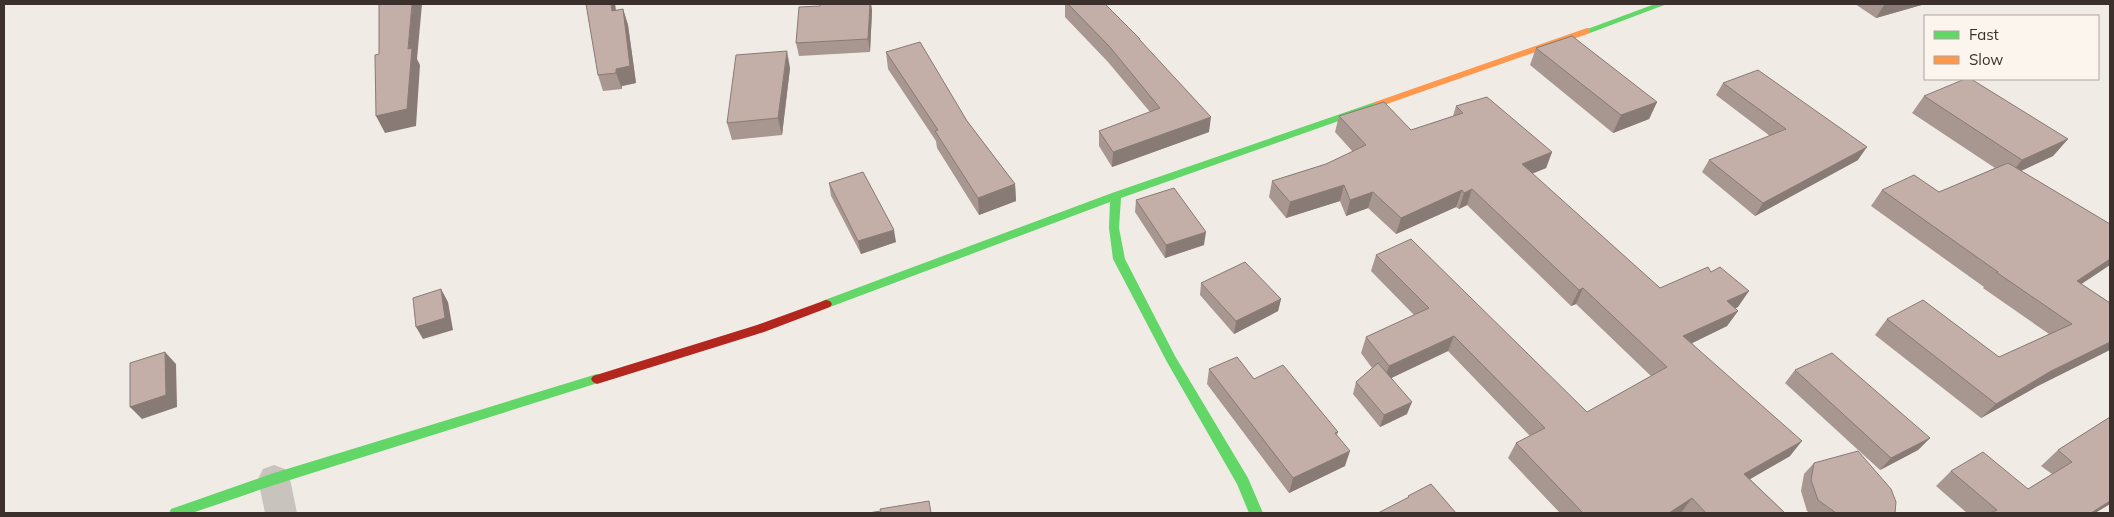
<svg xmlns="http://www.w3.org/2000/svg" width="2114" height="517" font-family="Mulish,sans-serif">
  <style>
    .lines { fill: none; stroke-linecap: round; stroke-linejoin: round }
    .street { fill: #c9c3be; fill-rule: evenodd }
    .fast { fill: #63d668; fill-rule: evenodd }
    .slow { fill: #ff974d; fill-rule: evenodd }
    .jam { fill: #b3261e; fill-rule: evenodd }
    .wall { fill: #a89690 }
    .shaded-wall { fill: #887a75 }
    .building { fill: #c3afa7; stroke: #887a75 }
  </style>
  <rect width="100%" height="100%" fill="#f0ebe5"/>
  <g class="lines">
    <path class="street" d="M274,465L285,469L290,479L297,513H265L258,479L263,469Z"/>
    <g class="fast">
      <path d="M1655,4H1667L1590,33H1584L1582,31Z"/>
      <path d="M1378,101L1383,104L1381,106L1121,198L1119,228L1125,259L1175,356L1248,478L1263,513H1249L1237,484L1167,362L1113,259L1109,228L1110,202L830,307H822L820,304L822,301L1112,193Z"/>
      <path d="M597,374L601,376L603,379L601,382L274,485L192,513H169L171,509L274,473Z"/>
    </g>
    <path class="slow" d="M1587,28L1590,29V33L1381,106L1378,107L1373,104L1375,102Z"/>
    <path class="jam" d="M826,300L830,301L832,304L830,307L764,332L597,384L593,382L591,379L593,376L757,325Z"/>
  </g>
  <g class="wall">
    <path d="M615,4L616,10L623,9L628,25L636,83L622,86V89L603,91L598,75Z"/>
    <path d="M821,4H871L872,11L870,52L799,56L796,43L820,6Z"/>
    <path d="M1065,4H1105L1140,39V41L1209,132L1112,167L1099,146V131L1150,112L1108,62L1065,17Z"/>
    <path d="M1855,4H1925L1876,18Z"/>
    <path d="M1536,48L1657,102L1649,119L1613,133L1530,65Z"/>
    <path d="M886,52L967,121L1015,184L1016,201L979,215L937,148L936,141L888,69Z"/>
    <path d="M790,68L782,135L732,140L727,123Z"/>
    <path d="M1723,83L1858,160L1755,216L1702,172L1709,160L1770,136L1716,95Z"/>
    <path d="M1924,96L2068,139L2053,156L2021,171L2081,284L2110,303L2036,387L1981,418L1875,335L1887,319L1999,357L2049,334L1983,288L1984,287L1871,206L1882,190L1939,192L1995,168L1912,113Z"/>
    <path d="M1456,106L1552,152L1546,168L1532,174L1660,288L1711,272L1738,307L1735,308L1738,311L1727,326L1692,343L1790,456L1750,479L1785,513H1560L1508,458L1516,443L1530,436L1448,351L1391,378L1407,414L1380,427L1353,394L1356,382L1372,368L1361,353L1366,337L1414,315L1371,271L1376,255L1587,412L1651,376L1576,304L1571,306L1467,205L1459,209L1456,207L1396,234L1368,208L1346,216L1340,201L1286,218L1269,197L1272,181L1326,164L1353,152L1335,132L1339,116L1411,130L1453,116Z"/>
    <path d="M829,183L896,242L861,254L831,196Z"/>
    <path d="M1136,200L1204,245L1165,258L1135,212Z"/>
    <path d="M1201,283L1281,299L1278,311L1234,334L1200,295Z"/>
    <path d="M1209,369L1254,379L1338,432L1337,435L1345,466L1289,493L1207,384Z"/>
    <path d="M1795,370L1930,438L1918,450L1880,470L1785,383Z"/>
    <path d="M2110,417V504L2095,513H1967L1936,486L1951,471L2028,489L2052,474L2041,466L2058,450Z"/>
    <path d="M1814,463L1895,513H1810L1807,511L1801,491L1804,474Z"/>
  </g>
  <g class="shaded-wall">
    <path d="M412,4H422L417,59L420,65L416,126L385,133L376,116L408,49Z"/>
    <path d="M611,4H615L617,27L612,11Z"/>
    <path d="M870,4H871L872,11L870,52L868,39Z"/>
    <path d="M1890,4H1925L1876,18L1884,5Z"/>
    <path d="M623,9L628,25L636,83L622,86V89L616,73V69Z"/>
    <path d="M787,51L790,68L782,135L778,118Z"/>
    <path d="M1657,102L1649,119L1613,133L1621,115Z"/>
    <path d="M1211,117L1209,132L1112,167L1113,152Z"/>
    <path d="M2068,139L2053,156L2008,177L2022,160Z"/>
    <path d="M1867,147L1858,160L1755,216L1763,203Z"/>
    <path d="M1552,152L1546,168L1515,180L1522,164Z"/>
    <path d="M1015,184L1016,201L979,215L978,198Z"/>
    <path d="M1344,185L1340,201L1286,218L1290,202Z"/>
    <path d="M1472,189L1467,205L1459,209L1464,193Z"/>
    <path d="M1462,190L1456,207L1396,234L1401,218Z"/>
    <path d="M1373,192L1368,208L1346,216L1350,200Z"/>
    <path d="M894,230L896,242L861,254L858,241Z"/>
    <path d="M1206,232L1204,245L1165,258L1166,245Z"/>
    <path d="M2110,259V265L2062,297L2077,281Z"/>
    <path d="M1583,288L1576,304L1571,306L1579,290Z"/>
    <path d="M441,289L448,302L453,330L423,339L416,327Z"/>
    <path d="M1749,291L1738,307L1717,317L1727,301Z"/>
    <path d="M1281,299L1278,311L1234,334L1236,321Z"/>
    <path d="M1738,311L1727,326L1674,352L1683,336Z"/>
    <path d="M1454,336L1448,351L1383,382L1389,366Z"/>
    <path d="M2110,342V350L2036,387L1981,418L1996,404L2051,371Z"/>
    <path d="M165,352L176,364L177,407L142,419L130,407Z"/>
    <path d="M1412,402L1407,414L1380,427L1384,415Z"/>
    <path d="M1930,438L1918,450L1880,470L1891,458Z"/>
    <path d="M1802,441L1790,456L1733,489L1744,474Z"/>
    <path d="M1350,451L1345,466L1289,493L1293,478Z"/>
    <path d="M1692,498L1681,513H1669Z"/>
    <path d="M2110,501V504L2095,513H2091Z"/>
  </g>
  <g class="building">
    <path d="M379,4H412L408,49L412,48L407,109L376,116L375,55L379,54Z"/>
    <path d="M586,4H611L612,11L623,9L630,66L616,69V73L598,75Z"/>
    <path d="M821,4H870L868,39L796,43L799,7L820,6Z"/>
    <path d="M1068,4H1105L1140,39H1139L1211,117L1113,152L1099,131L1160,108L1109,46Z"/>
    <path d="M1572,36L1657,102L1621,115L1536,48Z"/>
    <path d="M920,42L967,121L1015,184L978,198L935,131L938,130L886,52Z"/>
    <path d="M787,51L778,118L727,123L736,55Z"/>
    <path d="M1758,70L1867,147L1763,203L1709,160L1786,129L1723,83Z"/>
    <path d="M1965,79H1971L2068,139L2022,160L1924,96Z"/>
    <path d="M1487,97L1552,152L1522,164L1660,288L1708,267L1711,272L1720,267L1749,291L1727,301L1738,311L1683,336L1802,441L1744,474L1785,513H1706L1692,498L1669,513H1583L1516,443L1545,428L1454,336L1389,366L1366,337L1429,308L1376,255L1411,239L1587,412L1667,367L1583,288L1579,290L1472,189L1464,193L1462,190L1401,218L1373,192L1350,200L1344,185L1290,202L1272,181L1326,164L1366,145L1339,116L1384,102L1411,130L1463,113L1456,106Z"/>
    <path d="M2008,163L2110,224V259L2077,281L2110,303V342L2051,371L1996,404L1887,319L1923,300L1999,357L2072,324L1996,272H1998L1882,190L1914,175L1939,192Z"/>
    <path d="M863,172L894,230L858,241L829,183Z"/>
    <path d="M1174,188L1206,232L1166,245L1136,200Z"/>
    <path d="M1245,262L1281,299L1236,321L1201,283Z"/>
    <path d="M441,289L445,318L416,327L413,298Z"/>
    <path d="M165,352L166,395L130,407V363Z"/>
    <path d="M1832,353L1930,438L1891,458L1795,370Z"/>
    <path d="M1237,357L1254,379L1283,365L1338,432L1335,433L1350,451L1293,478L1209,369Z"/>
    <path d="M1378,363L1412,402L1384,415L1356,382Z"/>
    <path d="M2110,417V501L2091,513H1991L1997,510L1951,471L1983,452L2028,489L2072,462L2058,450Z"/>
    <path d="M1858,451L1891,489L1896,502L1895,513H1836L1818,500L1811,480L1814,463Z"/>
    <path d="M1431,484L1456,513H1378L1409,497L1408,496Z"/>
    <path d="M929,501L931,513H868L881,511L880,509Z"/>
  </g>
  <rect width="2114" height="517" fill="none" stroke="#3b302b" stroke-width="10"/>
  <rect x="1924" y="15" width="175" height="65" fill="#fbf5ee" stroke="#aea6a0"/>
  <rect x="1934" y="31" width="25" height="8" fill="#63d668" stroke="#aea6a0"/>
  <text x="1969" y="40" font-size="15" fill="#3b302b">Fast</text>
  <rect x="1934" y="56" width="25" height="8" fill="#ff974d" stroke="#aea6a0"/>
  <text x="1969" y="65" font-size="15" fill="#3b302b">Slow</text>
</svg>
